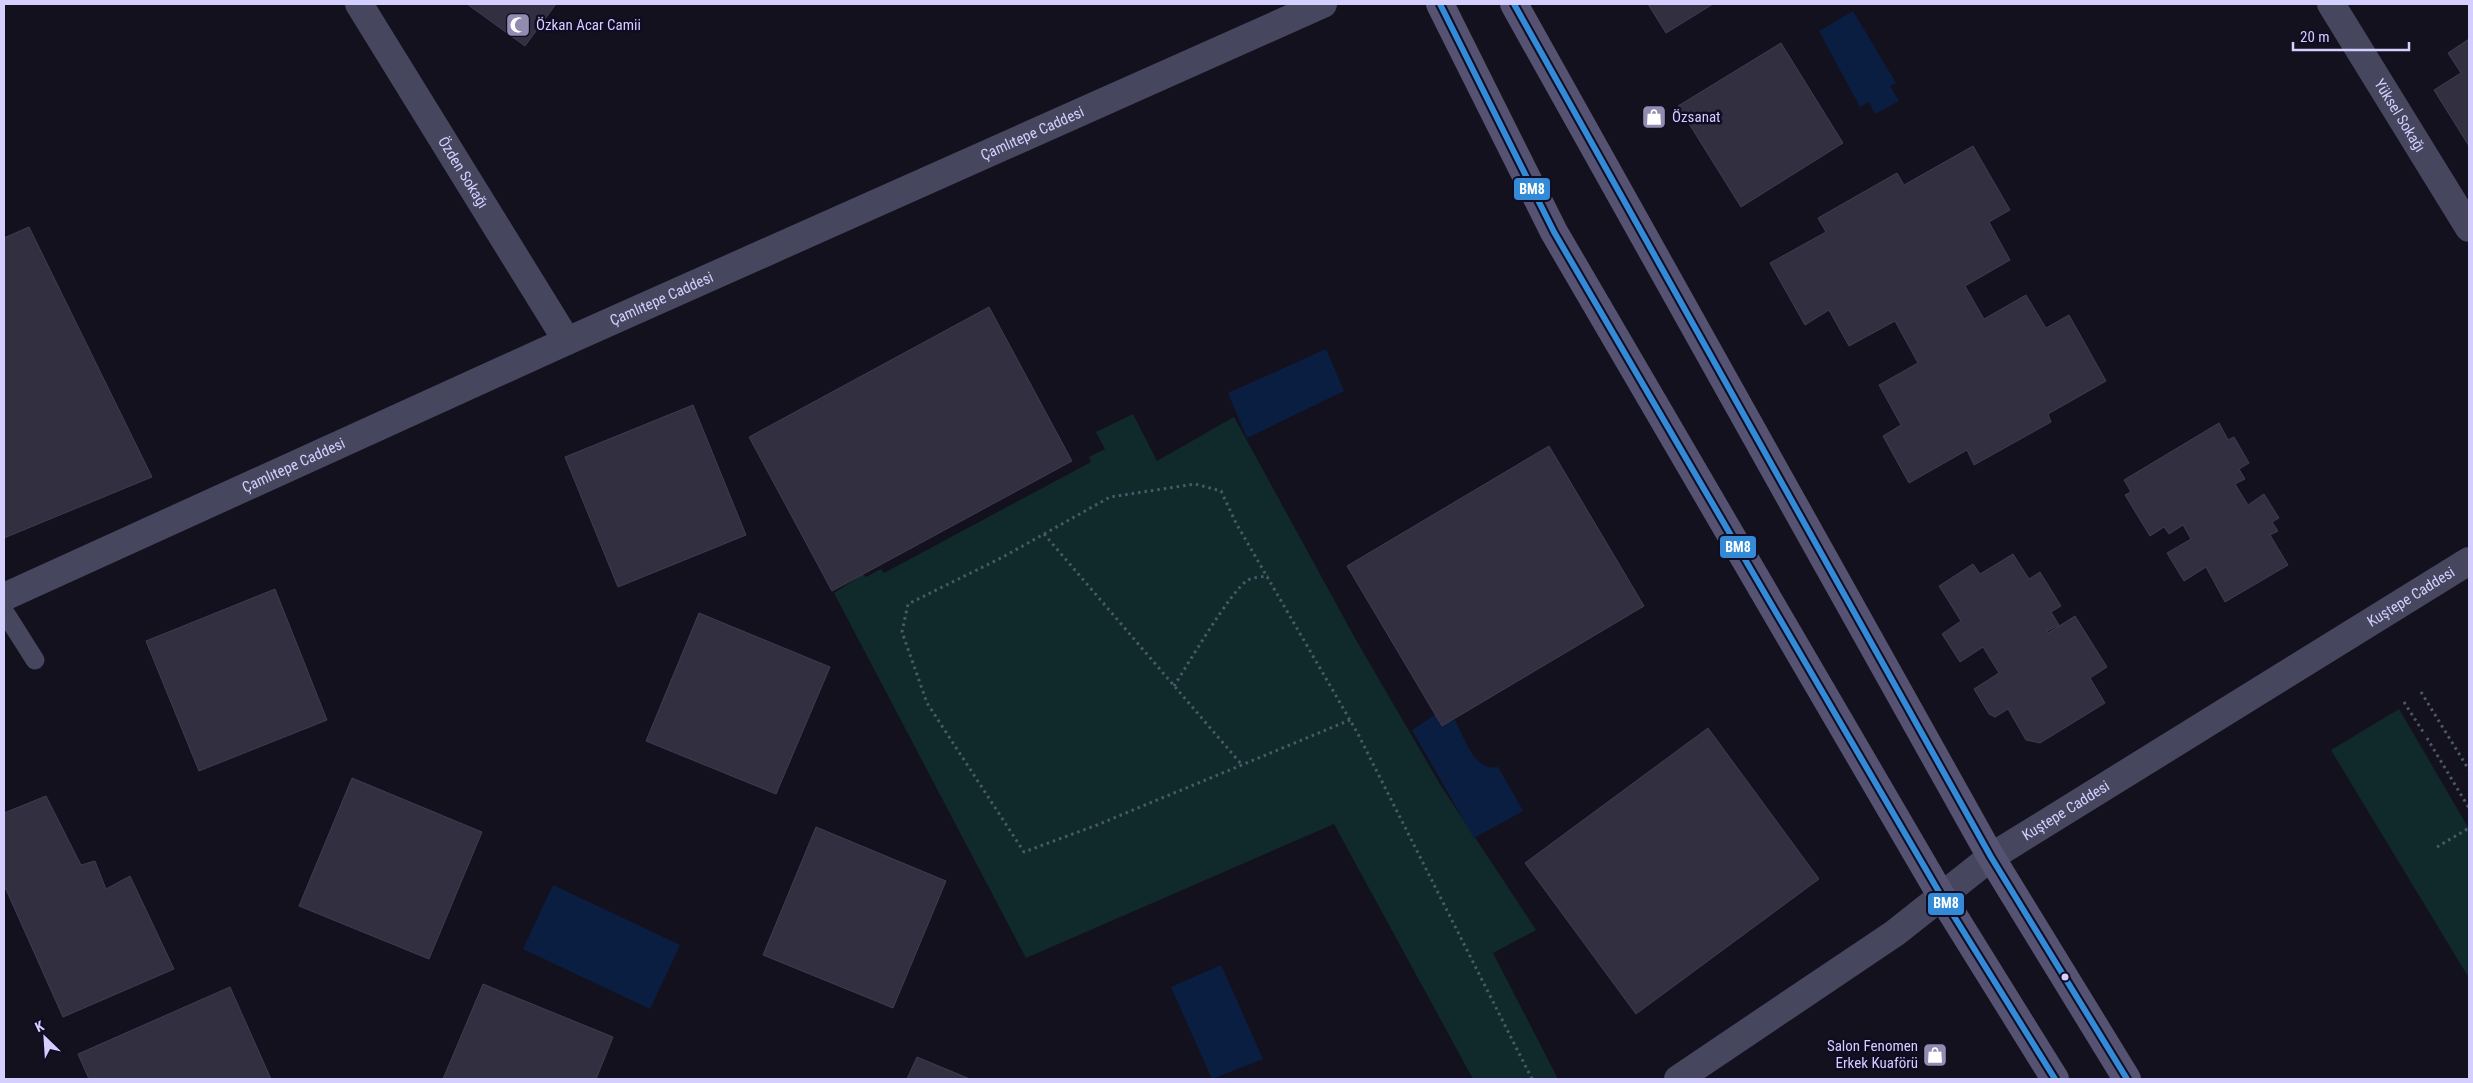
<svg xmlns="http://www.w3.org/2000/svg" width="2473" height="1083" font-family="'Roboto Condensed',sans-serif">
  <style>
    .green { fill: #102a2b }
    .water { fill: #0a1e42 }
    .building { fill: #322f40; stroke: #403b53 }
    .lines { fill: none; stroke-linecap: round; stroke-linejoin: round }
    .path { stroke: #495969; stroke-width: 3; stroke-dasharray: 2.5 4; stroke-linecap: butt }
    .service { stroke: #47465f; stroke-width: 19 }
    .minor { stroke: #47465f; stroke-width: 28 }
    .tertiary { stroke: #47465f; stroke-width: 28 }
    .secondary { stroke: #555272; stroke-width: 28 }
    .bus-1-casing { stroke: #100c23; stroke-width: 10 }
    .bus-1 { stroke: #338bd7; stroke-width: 6 }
    .bus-dot { fill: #d4cfff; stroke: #100c23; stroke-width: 2 }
    .labels { text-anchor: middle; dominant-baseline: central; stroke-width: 5; stroke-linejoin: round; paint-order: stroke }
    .poi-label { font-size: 15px; fill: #d4cfff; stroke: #100c23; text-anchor: start }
    .street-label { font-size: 15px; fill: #d4cfff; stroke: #100c23 }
    .line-badge { stroke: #100c23; stroke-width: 2 }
    .badge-label { font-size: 14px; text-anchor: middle; font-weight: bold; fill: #fff }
  </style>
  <rect width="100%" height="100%" fill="#14111e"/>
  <g class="green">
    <path d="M1133,414L1157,461L1234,417L1356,640L1441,786L1536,930L1493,953L1558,1079H1473L1334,824L1026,958L834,593L863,574L866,577L881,569L884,573L1091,462L1089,457L1105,449L1096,432Z"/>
    <path d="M2399,709L2469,829V978L2331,750Z"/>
  </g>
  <g class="water">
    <path d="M1853,11L1896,83L1890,86L1899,101L1875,114L1869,102L1860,107L1819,31Z"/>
    <path d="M1326,349L1344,391L1247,438L1228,393Z"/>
    <path d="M1435,715L1441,726L1455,720C1464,737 1474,772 1498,767L1523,811L1474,838L1412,730Z"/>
    <path d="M553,885L680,945L650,1009L523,949Z"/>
    <path d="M1221,965L1263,1059L1212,1079L1171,987Z"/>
  </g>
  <g class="building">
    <path d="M467,4H556L525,46Z"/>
    <path d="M1648,4H1713L1666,33Z"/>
    <path d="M2469,39V146L2434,90L2461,73L2448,53Z"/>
    <path d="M1781,43L1843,143L1741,207L1678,106Z"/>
    <path d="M1973,146L2010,210L1989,222L2010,260L1965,286L1984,319L2026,295L2046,328L2069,315L2106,381L2048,414L2051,422L1974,465L1967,450L1909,483L1883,436L1901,425L1879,385L1918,363L1895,321L1849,346L1829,310L1805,325L1770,263L1826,232L1818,218L1897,173L1904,185Z"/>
    <path d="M29,227L152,477L4,538V238Z"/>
    <path d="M989,307L1072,461L832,591L749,437Z"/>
    <path d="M693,405L746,535L618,587L565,457Z"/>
    <path d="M2219,423L2228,440L2234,437L2249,463L2239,469L2245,479L2235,484L2248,505L2264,494L2279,518L2272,522L2278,531L2270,535L2288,565L2225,602L2206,567L2184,581L2167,553L2191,539L2183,525L2169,534L2164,527L2150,536L2125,495L2131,492L2124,480Z"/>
    <path d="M1549,446L1644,606L1442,726L1347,566Z"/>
    <path d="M2013,554L2029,579L2040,572L2061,606L2051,612L2059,625L2047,631L2048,633L2075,616L2107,667L2090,678L2105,703L2040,743L2026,740L2008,709L1995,717L1989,714L1974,689L1999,673L1983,647L1960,662L1942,634L1961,621L1939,586L1973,564L1980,574Z"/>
    <path d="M275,589L327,720L199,771L146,641Z"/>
    <path d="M699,613L830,667L776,794L646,741Z"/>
    <path d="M1708,728L1819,879L1636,1014L1525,863Z"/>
    <path d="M352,778L482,832L429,959L299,906Z"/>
    <path d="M46,796L81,865L95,861L106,889L130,876L174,969L63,1017L4,885V813Z"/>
    <path d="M816,827L946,881L893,1008L763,955Z"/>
    <path d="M483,984L613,1037L596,1079H443Z"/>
    <path d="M230,987L271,1079H89L78,1054Z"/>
    <path d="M917,1057L970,1079H907Z"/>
  </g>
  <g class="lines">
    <g class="path">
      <path d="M1044,534L1242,765"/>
      <path d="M1174,686C1187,666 1231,590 1248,580C1254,577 1262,577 1268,576"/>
      <path d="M2421,692L2469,770"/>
      <path d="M2404,702L2425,735"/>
      <path d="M1350,720L1097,825L1024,852L927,703L902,632L908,604L1003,557L1110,497L1195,484L1221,491L1236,523L1350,720L1358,734L1532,1079"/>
      <path d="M2427,738L2469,808"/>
      <path d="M2437,847L2469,828"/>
    </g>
    <path class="service" d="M4,611L35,660"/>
    <g class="minor">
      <path id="s1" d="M359,4L567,341"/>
      <path id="s2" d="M2331,4L2469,228"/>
    </g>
    <g class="tertiary">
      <path id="s3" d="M4,597L567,341L1323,4"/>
      <path id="s4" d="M1678,1079L1895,933L1991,857L2469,561"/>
    </g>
    <g class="secondary">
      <path d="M1440,4L1554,232L1942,897L2055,1079"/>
      <path d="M1514,4L1991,857L2127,1079"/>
    </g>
    <defs>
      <g id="bus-1">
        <path d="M1440,4L1554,232L1942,897L2055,1079"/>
        <path d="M1514,4L1991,857L2127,1079"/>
      </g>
    </defs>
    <use href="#bus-1" class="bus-1-casing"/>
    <use href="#bus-1" class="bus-1"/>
  </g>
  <defs>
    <symbol id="mosque-square" viewBox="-11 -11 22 22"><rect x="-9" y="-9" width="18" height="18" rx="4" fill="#918cb0" stroke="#100c23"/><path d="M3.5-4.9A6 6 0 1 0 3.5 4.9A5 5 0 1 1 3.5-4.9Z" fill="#fff"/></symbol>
    <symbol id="shop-square" viewBox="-11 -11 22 22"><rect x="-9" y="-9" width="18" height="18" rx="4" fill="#918cb0" stroke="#100c23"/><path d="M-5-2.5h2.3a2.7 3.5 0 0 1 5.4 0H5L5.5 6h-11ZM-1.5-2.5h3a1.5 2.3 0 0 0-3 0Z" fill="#fff"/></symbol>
  </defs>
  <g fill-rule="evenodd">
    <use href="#mosque-square" x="504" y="11" width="28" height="28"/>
    <use href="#shop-square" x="1640" y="103" width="28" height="28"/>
    <use href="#shop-square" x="1921" y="1041" width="28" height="28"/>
  </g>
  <circle class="bus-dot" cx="2065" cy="977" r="4.5"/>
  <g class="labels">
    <g class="poi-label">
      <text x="536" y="25">Özkan Acar Camii</text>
      <text x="1672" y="117">Özsanat</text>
      <text x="1918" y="1046" text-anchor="end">Salon Fenomen<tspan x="1918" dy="17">Erkek Kuaförü</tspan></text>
    </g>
    <g class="street-label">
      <text stroke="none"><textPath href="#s2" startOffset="131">Yüksel Sokağı</textPath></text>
      <text stroke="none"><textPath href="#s3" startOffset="1128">Çamlıtepe Caddesi</textPath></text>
      <text stroke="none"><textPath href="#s1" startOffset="198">Özden Sokağı</textPath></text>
      <text stroke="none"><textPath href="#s3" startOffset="722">Çamlıtepe Caddesi</textPath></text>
      <text stroke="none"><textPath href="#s3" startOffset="318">Çamlıtepe Caddesi</textPath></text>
      <text stroke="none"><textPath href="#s4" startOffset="878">Kuştepe Caddesi</textPath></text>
      <text stroke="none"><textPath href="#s4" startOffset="472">Kuştepe Caddesi</textPath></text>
    </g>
  </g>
  <g class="line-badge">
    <rect x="1513" y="177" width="38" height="24" rx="5" fill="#338bd7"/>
    <rect x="1719" y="535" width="38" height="24" rx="5" fill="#338bd7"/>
    <rect x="1927" y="892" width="38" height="24" rx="5" fill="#338bd7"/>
  </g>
  <g class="badge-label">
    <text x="1532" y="194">BM8</text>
    <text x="1738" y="552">BM8</text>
    <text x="1946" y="908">BM8</text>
  </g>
  <rect width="2473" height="1083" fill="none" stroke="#d4cfff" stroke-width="10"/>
  <g transform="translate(45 1038) rotate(335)" stroke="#100c23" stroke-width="4" paint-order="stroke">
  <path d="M0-4L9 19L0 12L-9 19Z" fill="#d4cfff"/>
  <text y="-8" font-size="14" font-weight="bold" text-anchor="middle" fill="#d4cfff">K</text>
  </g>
  <path d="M2293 42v8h116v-8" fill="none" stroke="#d4cfff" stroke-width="2.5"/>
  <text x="2300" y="42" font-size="15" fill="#d4cfff" stroke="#100c23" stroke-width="4" paint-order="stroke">20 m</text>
</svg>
